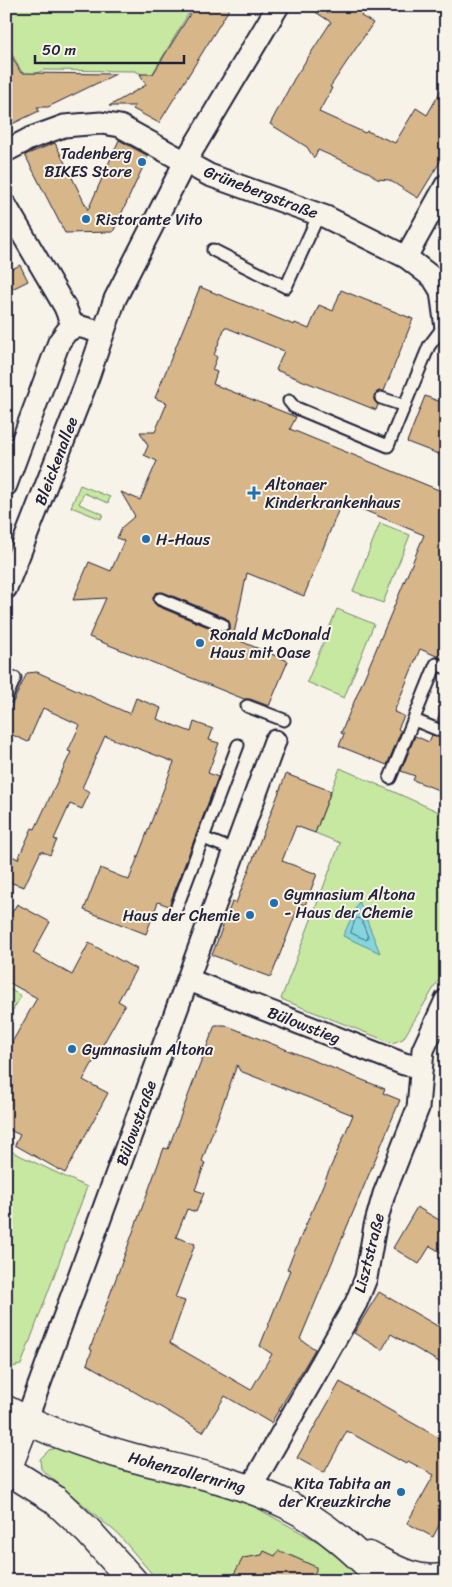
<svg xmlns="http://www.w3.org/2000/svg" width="452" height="1587" font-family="Sriracha,sans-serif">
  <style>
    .green { fill: #c7e8a0; stroke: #74856e }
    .water { fill: #84d5dd; stroke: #5d8d9c }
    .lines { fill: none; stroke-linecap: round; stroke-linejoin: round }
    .shore { stroke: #496a7c; stroke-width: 1 }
    .building { fill: #d7b78a; stroke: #22223b; fill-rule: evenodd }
    .service-casing { stroke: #22223b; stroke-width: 15 }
    .minor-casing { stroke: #22223b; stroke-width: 25 }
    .secondary-casing { stroke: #22223b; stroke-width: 31 }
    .service { stroke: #f7f3e8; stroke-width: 11 }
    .minor { stroke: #f7f3e8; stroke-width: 21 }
    .secondary { stroke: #f7f3e8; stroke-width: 28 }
    .poi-dot { fill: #1f6fb2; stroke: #f7f3e8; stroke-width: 2 }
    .labels { text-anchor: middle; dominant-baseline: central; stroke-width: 4; stroke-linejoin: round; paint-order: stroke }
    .poi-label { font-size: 16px; fill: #22223b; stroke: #f7f3e8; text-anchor: start }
    .street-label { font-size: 16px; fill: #22223b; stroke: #f7f3e8 }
  </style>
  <rect width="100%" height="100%" fill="#f7f3e8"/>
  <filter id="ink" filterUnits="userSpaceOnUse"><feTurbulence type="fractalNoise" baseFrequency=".02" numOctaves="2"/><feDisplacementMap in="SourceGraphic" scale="10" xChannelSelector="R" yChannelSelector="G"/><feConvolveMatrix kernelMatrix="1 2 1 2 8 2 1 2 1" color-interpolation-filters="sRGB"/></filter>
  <g filter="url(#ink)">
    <g class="green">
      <path d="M6,6H193L150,78L135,71L44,70L25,78L6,43Z"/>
      <path d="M80,485L110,497L108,503L84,493L79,504L103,514L101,519L71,507Z"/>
      <path d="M380,523L410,535L383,603L353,591Z"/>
      <path d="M337,609L374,624L344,698L307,682Z"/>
      <path d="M340,768L446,815V968L403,1039L392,1043L281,999L340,843L315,833Z"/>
      <path d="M6,987L21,996L6,1022Z"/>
      <path d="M6,1149L87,1187L21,1365L12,1367L6,1364Z"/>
      <path d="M60,1447L175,1483L235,1496L331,1549L364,1581H158L118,1534L41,1469L40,1459L49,1450Z"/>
    </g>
    <path class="water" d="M359,901L380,953L343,936Z"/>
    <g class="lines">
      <path class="shore" d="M356,918L361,919L368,937L367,940L351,933Z"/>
    </g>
    <g class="building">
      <path d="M195,6H231L159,123L133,109L135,106H109L146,85L140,74H153Z"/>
      <path d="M306,6H367L361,16L373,23L330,87L332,88L319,112L365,133L367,131L395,143L416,108L427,115L446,82V152L418,198L389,180L377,179L370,173L318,150L314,158L307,147L270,124L294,79L331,22Z"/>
      <path d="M6,46L21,73L116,74L48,107H37L39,111L6,127Z"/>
      <path d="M119,140L148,156L113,232L65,233L25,155L55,143L88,210Z"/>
      <path d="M20,265L28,281L6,292V272Z"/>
      <path d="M200,287L294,325L295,323L309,329L319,305L333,311L341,290L413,319L384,391H379L374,395V400L378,405L376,410L276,370L284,351L225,327L214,355L217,357L212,370L217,372L213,384L296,417L290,429L446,493V660L420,649L394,712L404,716L398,729L401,731L387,765L339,746L344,734L341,733L424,535L342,501L304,596L247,573L233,638L288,661L269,706L250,699H244L89,637L106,598L73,600L89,562L111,571L124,541L117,538L122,527L135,516L121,492L140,500L157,461L144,455L148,446L140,432H155L167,403L155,398ZM163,592L226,618L230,624V628L224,632H220L157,606L154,603L153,597L156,593Z"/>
      <path d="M425,396L446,404V457L407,442Z"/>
      <path d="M37,672L130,714L136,698L161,708L157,719L191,732L194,722L213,729L209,740L219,743L208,773L218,777L169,906L158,902L146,934L84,910L100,868L129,880L174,762L105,736L82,788L90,792L82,809L70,804L54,839L57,840L50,855L41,851L24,887L6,881V853L18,859L32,828L35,829L71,752L68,751L80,725L43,708L28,742L6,732V717L27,673Z"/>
      <path d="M445,702L446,703V725L437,721Z"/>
      <path d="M432,735L446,740V793L413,780L415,776L401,771L415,736L429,742Z"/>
      <path d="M286,774L331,791L315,833L296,826L282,861L317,874L305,905L300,903L271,977L212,955L232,902L236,903Z"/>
      <path d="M17,904L50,922L33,953L72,975L89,943L136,969L118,1001L125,1005L83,1080L108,1093L65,1173L15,1145L20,1135L6,1128V1053L37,998L6,981V923Z"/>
      <path d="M215,1025H225L385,1089L383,1093L400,1100L300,1339L315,1349L292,1388L271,1423L225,1396L203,1432L87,1364L92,1350L90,1349L164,1148L168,1149ZM237,1065L240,1071L353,1115L287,1269L290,1270L260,1346L272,1354L251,1390L170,1343L185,1301L175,1298L195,1244L176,1237L187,1209L196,1212L204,1193L195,1190L205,1163L202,1161Z"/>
      <path d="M417,1207L446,1224V1255L430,1246L419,1264L393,1248Z"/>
      <path d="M379,1292L446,1331V1366L391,1334L382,1350L354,1333Z"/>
      <path d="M340,1382L446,1442V1512L433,1537L407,1523L434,1475L408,1461L406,1464L347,1431L324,1473L297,1458Z"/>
      <path d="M264,1551L275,1556L278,1551L283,1552L316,1567V1570L311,1581H230L243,1558L262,1555Z"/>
    </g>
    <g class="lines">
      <defs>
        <g id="service">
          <path d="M213,250L286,287L319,214"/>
          <path d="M381,398L405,406"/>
          <path d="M289,401L294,407L388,446L429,346L444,326"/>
          <path d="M160,599L223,625"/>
          <path d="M6,698L15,678"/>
          <path d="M247,706L284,720"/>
          <path d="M414,720L446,733"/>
          <path d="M390,778L436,664L446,668"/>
          <path d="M203,838L236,851"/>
          <path d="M176,909L238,745"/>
        </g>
        <g id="minor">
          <path d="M6,151L31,138L64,126L101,123L120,126L209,175L326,217L406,257L433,278L441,291L446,328"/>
          <path d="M6,206L65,307L73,327"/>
          <path d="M406,257L446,185"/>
          <path d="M6,485L59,342L67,331L78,326L103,333"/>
          <path d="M6,588L85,386L115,299L185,162L278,6"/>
          <path d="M189,980L404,1064L420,1067"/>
          <path d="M26,1421L275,741"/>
          <path d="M250,1489L356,1303L366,1278L375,1226L384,1194L418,1108L423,1050L446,1000"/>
        </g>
        <g id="secondary">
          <path d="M6,1410C46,1431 90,1446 134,1458C186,1471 238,1481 286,1504C324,1523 355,1551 384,1581"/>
          <path d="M6,1469L54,1499L88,1531L133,1581"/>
          <path d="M7,1469L26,1421"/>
          <path d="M369,1556C394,1569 417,1584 446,1577"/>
        </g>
      </defs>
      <use href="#service" class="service-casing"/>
      <use href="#minor" class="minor-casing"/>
      <use href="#secondary" class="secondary-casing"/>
      <use href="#service" class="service"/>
      <use href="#minor" class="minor"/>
      <use href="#secondary" class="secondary"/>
    </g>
  </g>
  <g class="poi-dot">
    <circle cx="142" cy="162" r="5"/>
    <circle cx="86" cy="219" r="5"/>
    <path d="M251.5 485.5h5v5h5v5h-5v5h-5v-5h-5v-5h5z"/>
    <circle cx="146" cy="539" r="5"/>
    <circle cx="200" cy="643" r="5"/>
    <circle cx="274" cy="903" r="5"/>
    <circle cx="250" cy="915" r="5"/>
    <circle cx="72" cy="1049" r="5"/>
    <circle cx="401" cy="1492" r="5"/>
  </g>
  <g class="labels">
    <g class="poi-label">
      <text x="132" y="153" text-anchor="end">Tadenberg<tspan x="132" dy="18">BIKES Store</tspan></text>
      <text x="96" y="219">Ristorante Vito</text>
      <text x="265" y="484">Altonaer<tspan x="265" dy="18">Kinderkrankenhaus</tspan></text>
      <text x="156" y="539">H-Haus</text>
      <text x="210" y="634">Ronald McDonald<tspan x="210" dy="18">Haus mit Oase</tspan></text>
      <text x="284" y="894">Gymnasium Altona<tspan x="284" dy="18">- Haus der Chemie</tspan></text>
      <text x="240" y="915" text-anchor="end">Haus der Chemie</text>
      <text x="82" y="1049">Gymnasium Altona</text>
      <text x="391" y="1483" text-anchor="end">Kita Tabita an<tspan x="391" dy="18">der Kreuzkirche</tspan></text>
    </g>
    <g class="street-label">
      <text transform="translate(261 192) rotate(21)">Grünebergstraße</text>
      <text transform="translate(56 461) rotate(-69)">Bleickenallee</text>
      <text transform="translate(304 1025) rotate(21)">Bülowstieg</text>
      <text transform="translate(136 1123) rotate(-70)">Bülowstraße</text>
      <text transform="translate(369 1253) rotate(-76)">Lisztstraße</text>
      <text transform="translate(187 1472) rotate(15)">Hohenzollernring</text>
    </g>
  </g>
  <rect width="452" height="1587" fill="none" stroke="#f7f3e8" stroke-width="25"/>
  <rect x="12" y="12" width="427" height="1562" fill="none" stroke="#22223b" stroke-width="2" filter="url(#ink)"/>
  <path d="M35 55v8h149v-8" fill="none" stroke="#22223b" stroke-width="2.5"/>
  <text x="42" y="55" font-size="15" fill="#22223b" stroke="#f7f3e8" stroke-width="4" paint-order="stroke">50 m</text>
</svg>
